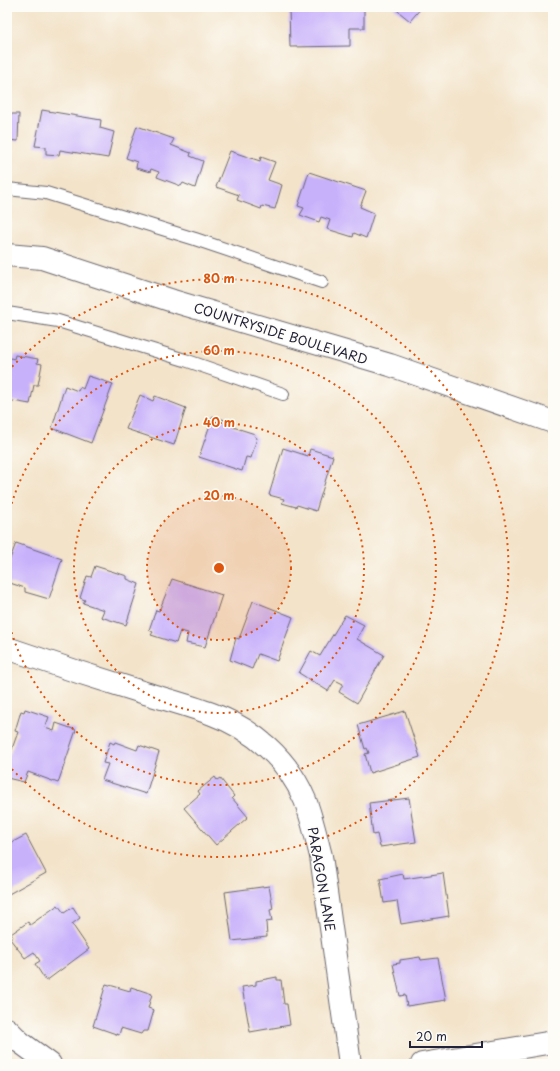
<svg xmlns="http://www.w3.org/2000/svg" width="560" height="1071" font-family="'Playpen Sans',sans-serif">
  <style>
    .building { fill: #c8b1fb }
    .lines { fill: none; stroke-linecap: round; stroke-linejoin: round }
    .lane-casing { stroke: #6b666d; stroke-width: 14 }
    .street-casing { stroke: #6b666d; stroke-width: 24 }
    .lane { stroke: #fff; stroke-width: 12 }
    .street { stroke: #fff; stroke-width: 22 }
    .ring { fill: none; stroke: #de560e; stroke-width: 2; stroke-dasharray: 2 4 }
    .labels { text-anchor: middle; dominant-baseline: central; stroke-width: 3; stroke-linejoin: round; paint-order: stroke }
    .street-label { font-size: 13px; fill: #22223b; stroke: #fdfcf7 }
    .centre { fill: #de560e; stroke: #fdfcf7; stroke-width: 2 }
    .ring-label { font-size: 12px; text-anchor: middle; font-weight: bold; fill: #de560e; stroke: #fdfcf7; stroke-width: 3; stroke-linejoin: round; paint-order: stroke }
  </style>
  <rect width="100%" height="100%" fill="#fdfcf7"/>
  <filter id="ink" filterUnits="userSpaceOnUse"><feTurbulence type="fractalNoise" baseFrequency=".025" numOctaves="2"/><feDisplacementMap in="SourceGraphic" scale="8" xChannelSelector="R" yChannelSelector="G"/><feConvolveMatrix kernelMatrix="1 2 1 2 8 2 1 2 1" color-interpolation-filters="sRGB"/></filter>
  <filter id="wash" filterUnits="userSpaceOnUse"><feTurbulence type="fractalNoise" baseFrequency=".012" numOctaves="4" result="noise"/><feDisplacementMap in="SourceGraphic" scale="16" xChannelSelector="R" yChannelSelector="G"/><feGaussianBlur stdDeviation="0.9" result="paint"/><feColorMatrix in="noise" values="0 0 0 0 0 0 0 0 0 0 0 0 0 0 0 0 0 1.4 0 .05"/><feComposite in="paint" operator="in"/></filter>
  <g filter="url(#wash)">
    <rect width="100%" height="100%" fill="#f3e3c9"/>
    <g id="blocks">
      <g class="building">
        <path d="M244,7H261L260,10Z"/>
        <path d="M289,7H364V28H350V46L290,47Z"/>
        <path d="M393,7H422L410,21Z"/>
        <path d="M42,110L101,120L100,128L114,132L108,158L60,150L59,155L46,154V147L35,146Z"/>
        <path d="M7,114H19L18,141L7,140Z"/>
        <path d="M137,126L174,139L171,145L191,153L190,156L203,161L195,188L183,183L181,186L157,177L159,172L151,169L150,172L136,168L137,162L126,158Z"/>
        <path d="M230,151L260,161L261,157L275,162L268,180L282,185L275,209L262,206L261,209L237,200L239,195L216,187Z"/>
        <path d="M309,172L366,191L360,207L374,213L366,238L354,233L353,237L327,229L330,220L321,217L319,222L300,215L304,208L298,206Z"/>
        <path d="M15,355L38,359L37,363L42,364L38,385H34L30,404L7,400V357L14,359Z"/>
        <path d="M88,376L113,384L91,443L52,428L65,386L78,391L80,387L83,389Z"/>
        <path d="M140,395L153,401L155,396L186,408L174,445L126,429Z"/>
        <path d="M213,416L234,423L233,427L255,434L254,436L257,438L251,458L246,457L242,471L199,457Z"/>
        <path d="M283,448L308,456L310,449L333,456L316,511L297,505L296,507L282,503L284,499L269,495Z"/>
        <path d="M16,543L62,559L49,599L25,592V588L7,582V567Z"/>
        <path d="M95,566L127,576V579L139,584L126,625L101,617L104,610L83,603L85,600L80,598L87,576L91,577Z"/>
        <path d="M172,579L222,595L205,647L186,643L188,633L180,631L176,643L151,635L153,632L149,630L156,610L159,611Z"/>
        <path d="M253,601L293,617L277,661L258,654L252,669L230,660L236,638L239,639Z"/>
        <path d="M345,615L364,625L357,639L384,655L357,703L339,692L343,684L335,680L328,691L299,673L311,651L320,656Z"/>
        <path d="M25,709L49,717L45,728L54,731L56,723L76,730L58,783L28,772L24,782L7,778V763L18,732L15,731L21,711L24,712Z"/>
        <path d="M405,711L420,757L370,773L365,754L369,753L367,748L365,749L358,725Z"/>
        <path d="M110,742L114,744L115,742L137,750L139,745L159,752L146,794L102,780L108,764L103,763Z"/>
        <path d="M215,777L217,780L220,778L234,796L232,798L248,817L216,845L184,808L200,794L198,791Z"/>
        <path d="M409,798L416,842L380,847L377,834L373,835L369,803Z"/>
        <path d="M26,835L46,873L7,895V845Z"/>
        <path d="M443,873L449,916L401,924L397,901L384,903L380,879L403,874L404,879Z"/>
        <path d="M269,886L273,909L270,910L272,921L266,922L267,937L232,941L225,892Z"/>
        <path d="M58,905L64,913L73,907L80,918L72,924L89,949L46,981L35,964L40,961L34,952L25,958L10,939L13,937L11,934L28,922L30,925Z"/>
        <path d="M420,957L421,960L438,958L446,1000L407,1006L405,995L400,996L393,964L400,963V960Z"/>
        <path d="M277,977V980H281L284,1004H287L290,1025L250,1032L242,987L256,985V981Z"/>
        <path d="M106,984L130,991L131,987L152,994L148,1008L154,1010L148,1031H143L141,1034L121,1028L119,1035L93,1026Z"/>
      </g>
    </g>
  </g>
  <g filter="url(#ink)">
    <use href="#blocks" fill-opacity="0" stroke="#6b666d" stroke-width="1"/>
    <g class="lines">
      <defs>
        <g id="lane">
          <path d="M7,189L46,193L195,239L322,282"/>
          <path d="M7,313L58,321L185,360L283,394"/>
        </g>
        <g id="street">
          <path d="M7,255L42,258L173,301L390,365L553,422"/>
          <path d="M7,648C53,664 99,679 145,693C168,700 191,706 212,714C253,729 288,759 305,800C312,818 316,837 321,856L350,1064"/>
          <path d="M7,1029L20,1042L50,1064"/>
          <path d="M422,1064L553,1042"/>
        </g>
      </defs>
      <use href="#lane" class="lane-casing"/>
      <use href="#street" class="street-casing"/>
      <use href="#lane" class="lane"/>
      <use href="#street" class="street"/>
    </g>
  </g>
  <circle cx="219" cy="568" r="72" fill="#de560e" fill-opacity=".12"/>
  <g class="ring">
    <circle cx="219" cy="568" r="72"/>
    <circle cx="219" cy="568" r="145"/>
    <path d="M7 521A217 217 0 1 1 7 615"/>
    <path d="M8 371A289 289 0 1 1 8 765"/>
  </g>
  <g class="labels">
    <g class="street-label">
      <text transform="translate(281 333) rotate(17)">COUNTRYSIDE BOULEVARD</text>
      <text transform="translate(322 879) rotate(80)">PARAGON LANE</text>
    </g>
  </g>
  <circle cx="219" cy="568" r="6" class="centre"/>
  <g class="ring-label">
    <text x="219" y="283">80 m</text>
    <text x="219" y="355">60 m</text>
    <text x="219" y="427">40 m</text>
    <text x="219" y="500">20 m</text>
  </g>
  <rect width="560" height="1071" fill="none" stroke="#fdfcf7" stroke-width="24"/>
  <path d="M410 1041v6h72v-6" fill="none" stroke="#22223b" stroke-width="2"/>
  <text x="416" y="1041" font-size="12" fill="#22223b" stroke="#fdfcf7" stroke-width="3" paint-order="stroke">20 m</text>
</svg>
